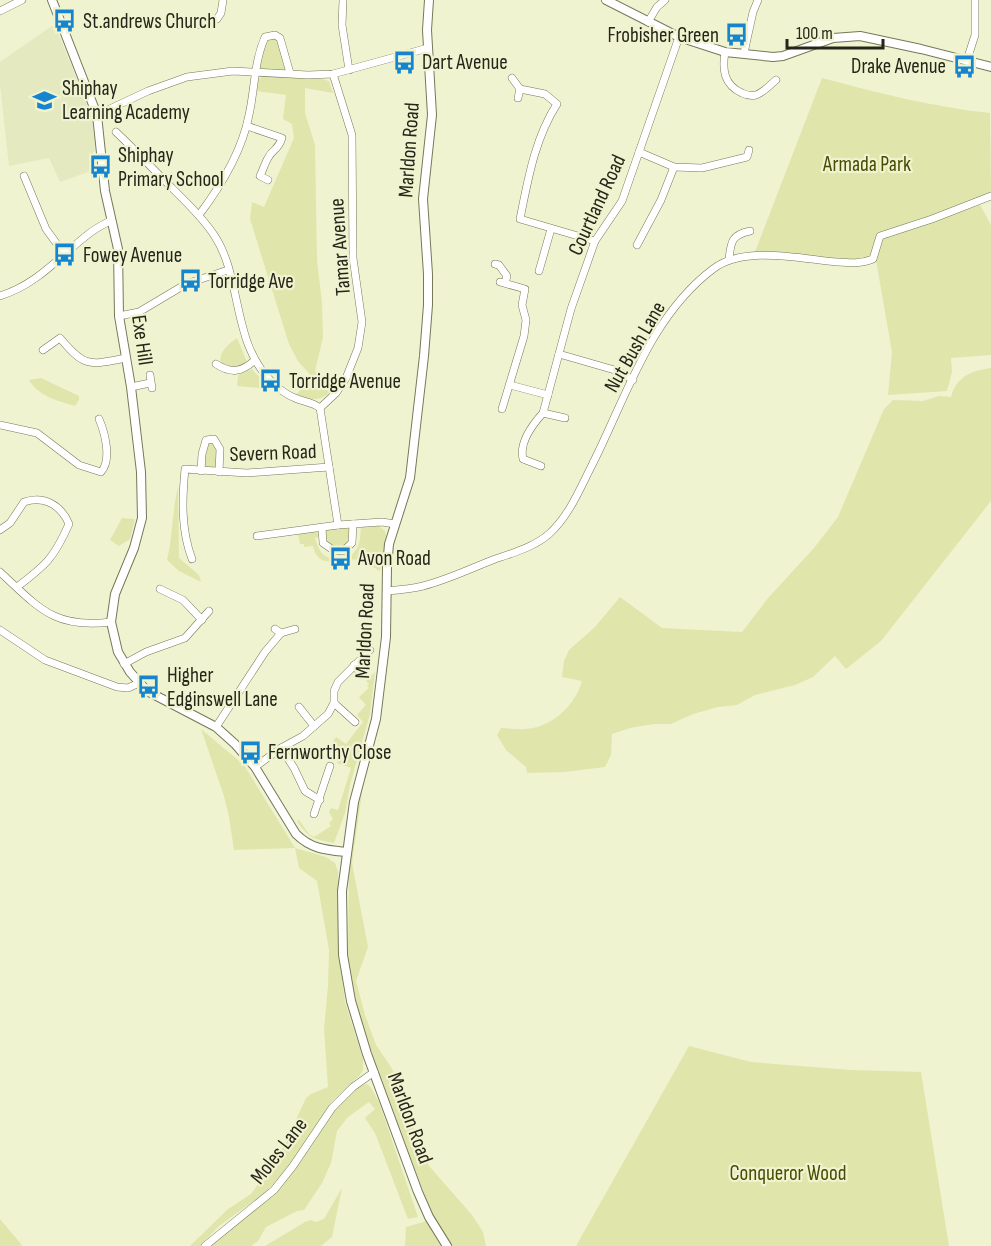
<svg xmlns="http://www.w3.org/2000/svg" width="991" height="1246" font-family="'Sofia Sans Condensed',sans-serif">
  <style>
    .built { fill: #e5e9bf }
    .green { fill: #e0e5ab }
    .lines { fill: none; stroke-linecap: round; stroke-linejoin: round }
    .minor-casing { stroke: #767859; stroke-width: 8 }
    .tertiary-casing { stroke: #767859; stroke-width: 10 }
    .minor { stroke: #fff; stroke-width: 7 }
    .tertiary { stroke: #fff; stroke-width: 8 }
    .labels { text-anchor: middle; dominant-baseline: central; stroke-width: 4.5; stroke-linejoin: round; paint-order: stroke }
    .poi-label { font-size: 21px; fill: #252619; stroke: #f0f3d0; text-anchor: start }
    .street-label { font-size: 21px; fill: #252619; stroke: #f0f3d0 }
    .park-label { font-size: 21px; fill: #494b01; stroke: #f0f3d0 }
  </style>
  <rect width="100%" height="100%" fill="#f0f3d0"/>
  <path class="built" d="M52,26L56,28L92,116L95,151L93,152V155L96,156L97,169L60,182L49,158L9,166L0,84V62Z"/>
  <g class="green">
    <path d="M275,35L290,73L255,71L265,37Z"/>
    <path d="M263,76L322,79L329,81L333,93L305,88V113L315,145L317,261L322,302L323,337L315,371L337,385C325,400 314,403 297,394L311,376L298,361L289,344L250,219L252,202L264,207L294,138L292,124L283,119L286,95L256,91L258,80Z"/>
    <path d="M822,78C878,93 933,107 990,113L991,196L880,236L873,259L865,262L753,257Z"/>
    <path d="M980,205L991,225V355L951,358L952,372L947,391L888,395L892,352L876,260L883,238Z"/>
    <path d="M237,338L247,362C240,371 230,367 221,364C218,353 228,344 237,338Z"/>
    <path d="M991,368V501L881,641L846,669L835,656L813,677L795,685L755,695L737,705L718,707L693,714L671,724H654L630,728L612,734L611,755L605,767L564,772L527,773L526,767L506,750L497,735L501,728C509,728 517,730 525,729C551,728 575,706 582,681L562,677L564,661L569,650L595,627L620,597L662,628L742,632L769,597L814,548L838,517L884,409L893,400L923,401L939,396L951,397C957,376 971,371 991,368Z"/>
    <path d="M252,369L269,389L237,386L238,375Z"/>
    <path d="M41,378L79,396V400L75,406C58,401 38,396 29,380Z"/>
    <path d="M206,440L218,443L219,472L201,471Z"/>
    <path d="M178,487L179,558L199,575L201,582L179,571L167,560C173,536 172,511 178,487Z"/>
    <path d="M122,518L135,519L130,539L119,546L110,540Z"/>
    <path d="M353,524V537L343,551L328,548L322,528Z"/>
    <path d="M379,526L385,531L386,535L380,571C374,568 365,561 359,560C343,557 318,572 313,546L304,547V544H300L298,533L316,531L320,537L315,538C317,544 319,551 324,555C333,562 349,560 355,551C361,544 360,535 361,527Z"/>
    <path d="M375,672L370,714L350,785L345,813L334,843C314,839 309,839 297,821L299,820L309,834L314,837L331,826L329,823L333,819L329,812L331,808L338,810L351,768L337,763L342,750L331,745L336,737L346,744L363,722L357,715L366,705L359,697L369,688L367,686L369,684L366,681Z"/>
    <path d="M201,729L244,765L295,848L326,857L335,863L338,872L339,954L345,1002L363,1059V1070L360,1075L332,1101L288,1167L266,1192L219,1226L200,1246H190L228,1209L251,1194L281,1152L306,1098L311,1094L328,1087L324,1029L328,986L329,950L317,881L299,868L295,848L234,850L229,817L224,796Z"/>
    <path d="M363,786L352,863L368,947L356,981L365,1015L376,1045L391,1067L404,1093L412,1124L429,1166L472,1215L483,1232L486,1246H451L436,1224L371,1056L351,987L348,961L349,860L357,801Z"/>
    <path d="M689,1046L751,1062L851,1070L921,1072L949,1246H576Z"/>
    <path d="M366,1084L370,1086L379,1102L418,1217L408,1219L375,1133L365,1118L375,1109L369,1102L348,1117L337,1131L331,1163L322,1183L304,1210L297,1211L266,1227L258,1241L251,1246H210L275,1192L334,1110L360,1086Z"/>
    <path d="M342,1188L332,1237L321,1246H265L305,1222L311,1220L316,1222L324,1219Z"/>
    <path d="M0,1219L21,1244L22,1246H0Z"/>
    <path d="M427,1221L443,1246H405L406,1227Z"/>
  </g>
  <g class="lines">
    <defs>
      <g id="minor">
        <path d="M343,0L342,25L349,70"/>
        <path d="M0,11L22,0"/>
        <path d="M648,22L657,7L665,0"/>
        <path d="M198,25L217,19L221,13L223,0"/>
        <path d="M725,52C722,70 724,85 742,93C746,95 752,96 756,95C764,92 770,85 776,80"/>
        <path d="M744,53L753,12L758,0"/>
        <path d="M967,60L975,35V0"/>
        <path d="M512,78L520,89L518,98"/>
        <path d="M520,89L545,94L557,104C535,138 528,179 520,219L595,241"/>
        <path d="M97,115L148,91L187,77L233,71L308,75L333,74L428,48"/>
        <path d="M247,126L282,138C278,151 273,148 268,158C265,163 263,170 260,176L268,180"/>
        <path d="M116,132C136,151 155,171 174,190C188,204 203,218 214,235C243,278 231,344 273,383C279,389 287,395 295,398C304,402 312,402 320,408L338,525"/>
        <path d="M639,152L674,167L702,168L747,157L749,150"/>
        <path d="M24,176L46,229L65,255"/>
        <path d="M199,215C221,186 242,151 249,115C255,88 254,62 265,37L275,35L280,38L290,73"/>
        <path d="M637,245L661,200L674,167"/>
        <path d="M729,259C731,242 731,235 750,231"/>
        <path d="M495,264L499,265L507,276L505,283"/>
        <path d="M539,271L551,229"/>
        <path d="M500,282L525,289L522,305L526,320L524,336L502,409"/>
        <path d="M0,296C37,284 56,260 86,236C93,230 102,225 110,221"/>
        <path d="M119,316L139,312L186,284L228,270"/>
        <path d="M43,350L60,338C85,368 89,365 126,358"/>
        <path d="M559,354L618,371L633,380"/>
        <path d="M216,364C231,374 242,372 255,360"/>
        <path d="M150,375L152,388"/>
        <path d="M510,385L548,395"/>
        <path d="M131,387L150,383"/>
        <path d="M320,408L336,393L346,378L358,348L362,322L353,258L352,135L333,74"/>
        <path d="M543,413L565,418"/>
        <path d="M0,425L37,433L79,465L101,472C112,460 105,433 99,419"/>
        <path d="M541,466L523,459C519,443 533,424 543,413L571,309L595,241L622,201L679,37"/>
        <path d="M201,471L202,454L206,440L214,439L220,449L219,472"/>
        <path d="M322,528L323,543L333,550L343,551L352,543L353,524"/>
        <path d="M0,530L10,523L24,502C44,495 61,505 69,524C54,558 46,565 17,587"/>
        <path d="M257,536L338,525L382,522L395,524"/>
        <path d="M192,559C181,530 182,500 185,469L247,473L329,467"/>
        <path d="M0,572C39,608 54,629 111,622"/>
        <path d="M160,589L183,600L202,620"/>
        <path d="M387,591C399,590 411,589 423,586C447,580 472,568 495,559C513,553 534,547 549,534C568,517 579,491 590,469C625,401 649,317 713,269C744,245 801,259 837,262C850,263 861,264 873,259L880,236L932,219L991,196"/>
        <path d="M0,630L45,660L117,687L128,688L139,683"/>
        <path d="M281,633L295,629"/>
        <path d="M124,664L146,652L185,638L209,611"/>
        <path d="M354,665L362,675"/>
        <path d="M334,703L355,722"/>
        <path d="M299,707L314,726"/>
        <path d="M216,727L265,652L281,633L275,629"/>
        <path d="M281,748L294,768L305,791L320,800"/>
        <path d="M255,767L281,748L303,736L328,714L334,703V691L338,682L370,650"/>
        <path d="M314,814L330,766"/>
        <path d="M205,1246L274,1190L293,1166L332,1108L353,1087L374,1072"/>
      </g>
      <g id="tertiary">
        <path d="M52,0L97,115L105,191L118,249L119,316L131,387L141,472L142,518L134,548L115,594L111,622L118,652L130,672L147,691L216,727L235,744L255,767L296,834C311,849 326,850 346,852"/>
        <path d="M429,0L427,30L432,115L423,199L428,274V305L424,356L410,478L389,544L387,567L386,637L376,719L354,802L342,891L343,955L351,1001L367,1054L418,1192L429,1217L447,1246"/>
        <path d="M606,0L679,37L725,52L773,57L783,56L833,38L860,36L921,49L991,67"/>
      </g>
    </defs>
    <use href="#minor" class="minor-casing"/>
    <use href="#tertiary" class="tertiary-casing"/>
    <use href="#minor" class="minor"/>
    <use href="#tertiary" class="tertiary"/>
  </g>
  <defs>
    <symbol id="bus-bare" viewBox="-9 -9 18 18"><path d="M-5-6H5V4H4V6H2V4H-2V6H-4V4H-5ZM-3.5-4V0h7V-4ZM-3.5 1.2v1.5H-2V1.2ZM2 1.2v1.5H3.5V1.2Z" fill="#1785ce" stroke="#f0f3d0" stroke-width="2.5" paint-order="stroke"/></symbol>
    <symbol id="school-bare" viewBox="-9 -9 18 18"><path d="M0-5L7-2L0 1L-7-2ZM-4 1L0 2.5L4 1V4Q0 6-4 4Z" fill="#1785ce" stroke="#f0f3d0" stroke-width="2.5" paint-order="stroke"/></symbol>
  </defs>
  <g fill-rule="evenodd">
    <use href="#bus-bare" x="48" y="4" width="33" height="33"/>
    <use href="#bus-bare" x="720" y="18" width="33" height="33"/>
    <use href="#bus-bare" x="388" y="46" width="33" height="33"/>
    <use href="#bus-bare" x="948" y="50" width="33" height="33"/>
    <use href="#school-bare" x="28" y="84" width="33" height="33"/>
    <use href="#bus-bare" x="84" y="150" width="33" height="33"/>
    <use href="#bus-bare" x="48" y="238" width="33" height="33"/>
    <use href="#bus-bare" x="174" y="264" width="33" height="33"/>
    <use href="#bus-bare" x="254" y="364" width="33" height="33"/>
    <use href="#bus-bare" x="324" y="542" width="33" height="33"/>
    <use href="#bus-bare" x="132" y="670" width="33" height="33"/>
    <use href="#bus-bare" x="234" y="736" width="33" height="33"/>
  </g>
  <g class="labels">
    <g class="poi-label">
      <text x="83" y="21">St.andrews Church</text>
      <text x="719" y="35" text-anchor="end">Frobisher Green</text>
      <text x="422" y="62">Dart Avenue</text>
      <text x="946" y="66" text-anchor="end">Drake Avenue</text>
      <text x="62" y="88">Shiphay<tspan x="62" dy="24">Learning Academy</tspan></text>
      <text x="118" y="155">Shiphay<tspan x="118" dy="24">Primary School</tspan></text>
      <text x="83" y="255">Fowey Avenue</text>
      <text x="208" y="281">Torridge Ave</text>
      <text x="289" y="381">Torridge Avenue</text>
      <text x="358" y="558">Avon Road</text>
      <text x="167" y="675">Higher<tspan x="167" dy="24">Edginswell Lane</tspan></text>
      <text x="268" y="752">Fernworthy Close</text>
    </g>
    <g class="street-label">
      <text transform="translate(409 150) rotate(-86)">Marldon Road</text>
      <text transform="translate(597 205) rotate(-65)">Courtland Road</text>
      <text transform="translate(340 247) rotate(-94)">Tamar Avenue</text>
      <text transform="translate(142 340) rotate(82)">Exe Hill</text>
      <text transform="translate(635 347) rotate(-60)">Nut Bush Lane</text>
      <text transform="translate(273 453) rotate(-2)">Severn Road</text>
      <text transform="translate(365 631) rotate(-87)">Marldon Road</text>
      <text transform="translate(410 1118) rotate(70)">Marldon Road</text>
      <text transform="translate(279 1151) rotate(-52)">Moles Lane</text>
    </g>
    <g class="park-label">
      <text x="867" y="164">Armada Park</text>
      <text x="788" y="1173">Conqueror Wood</text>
    </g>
  </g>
  <path d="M787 39v9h96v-9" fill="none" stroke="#252619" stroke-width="3"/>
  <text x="796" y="39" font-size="18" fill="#252619" stroke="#f0f3d0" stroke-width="4.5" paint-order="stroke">100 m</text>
</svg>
